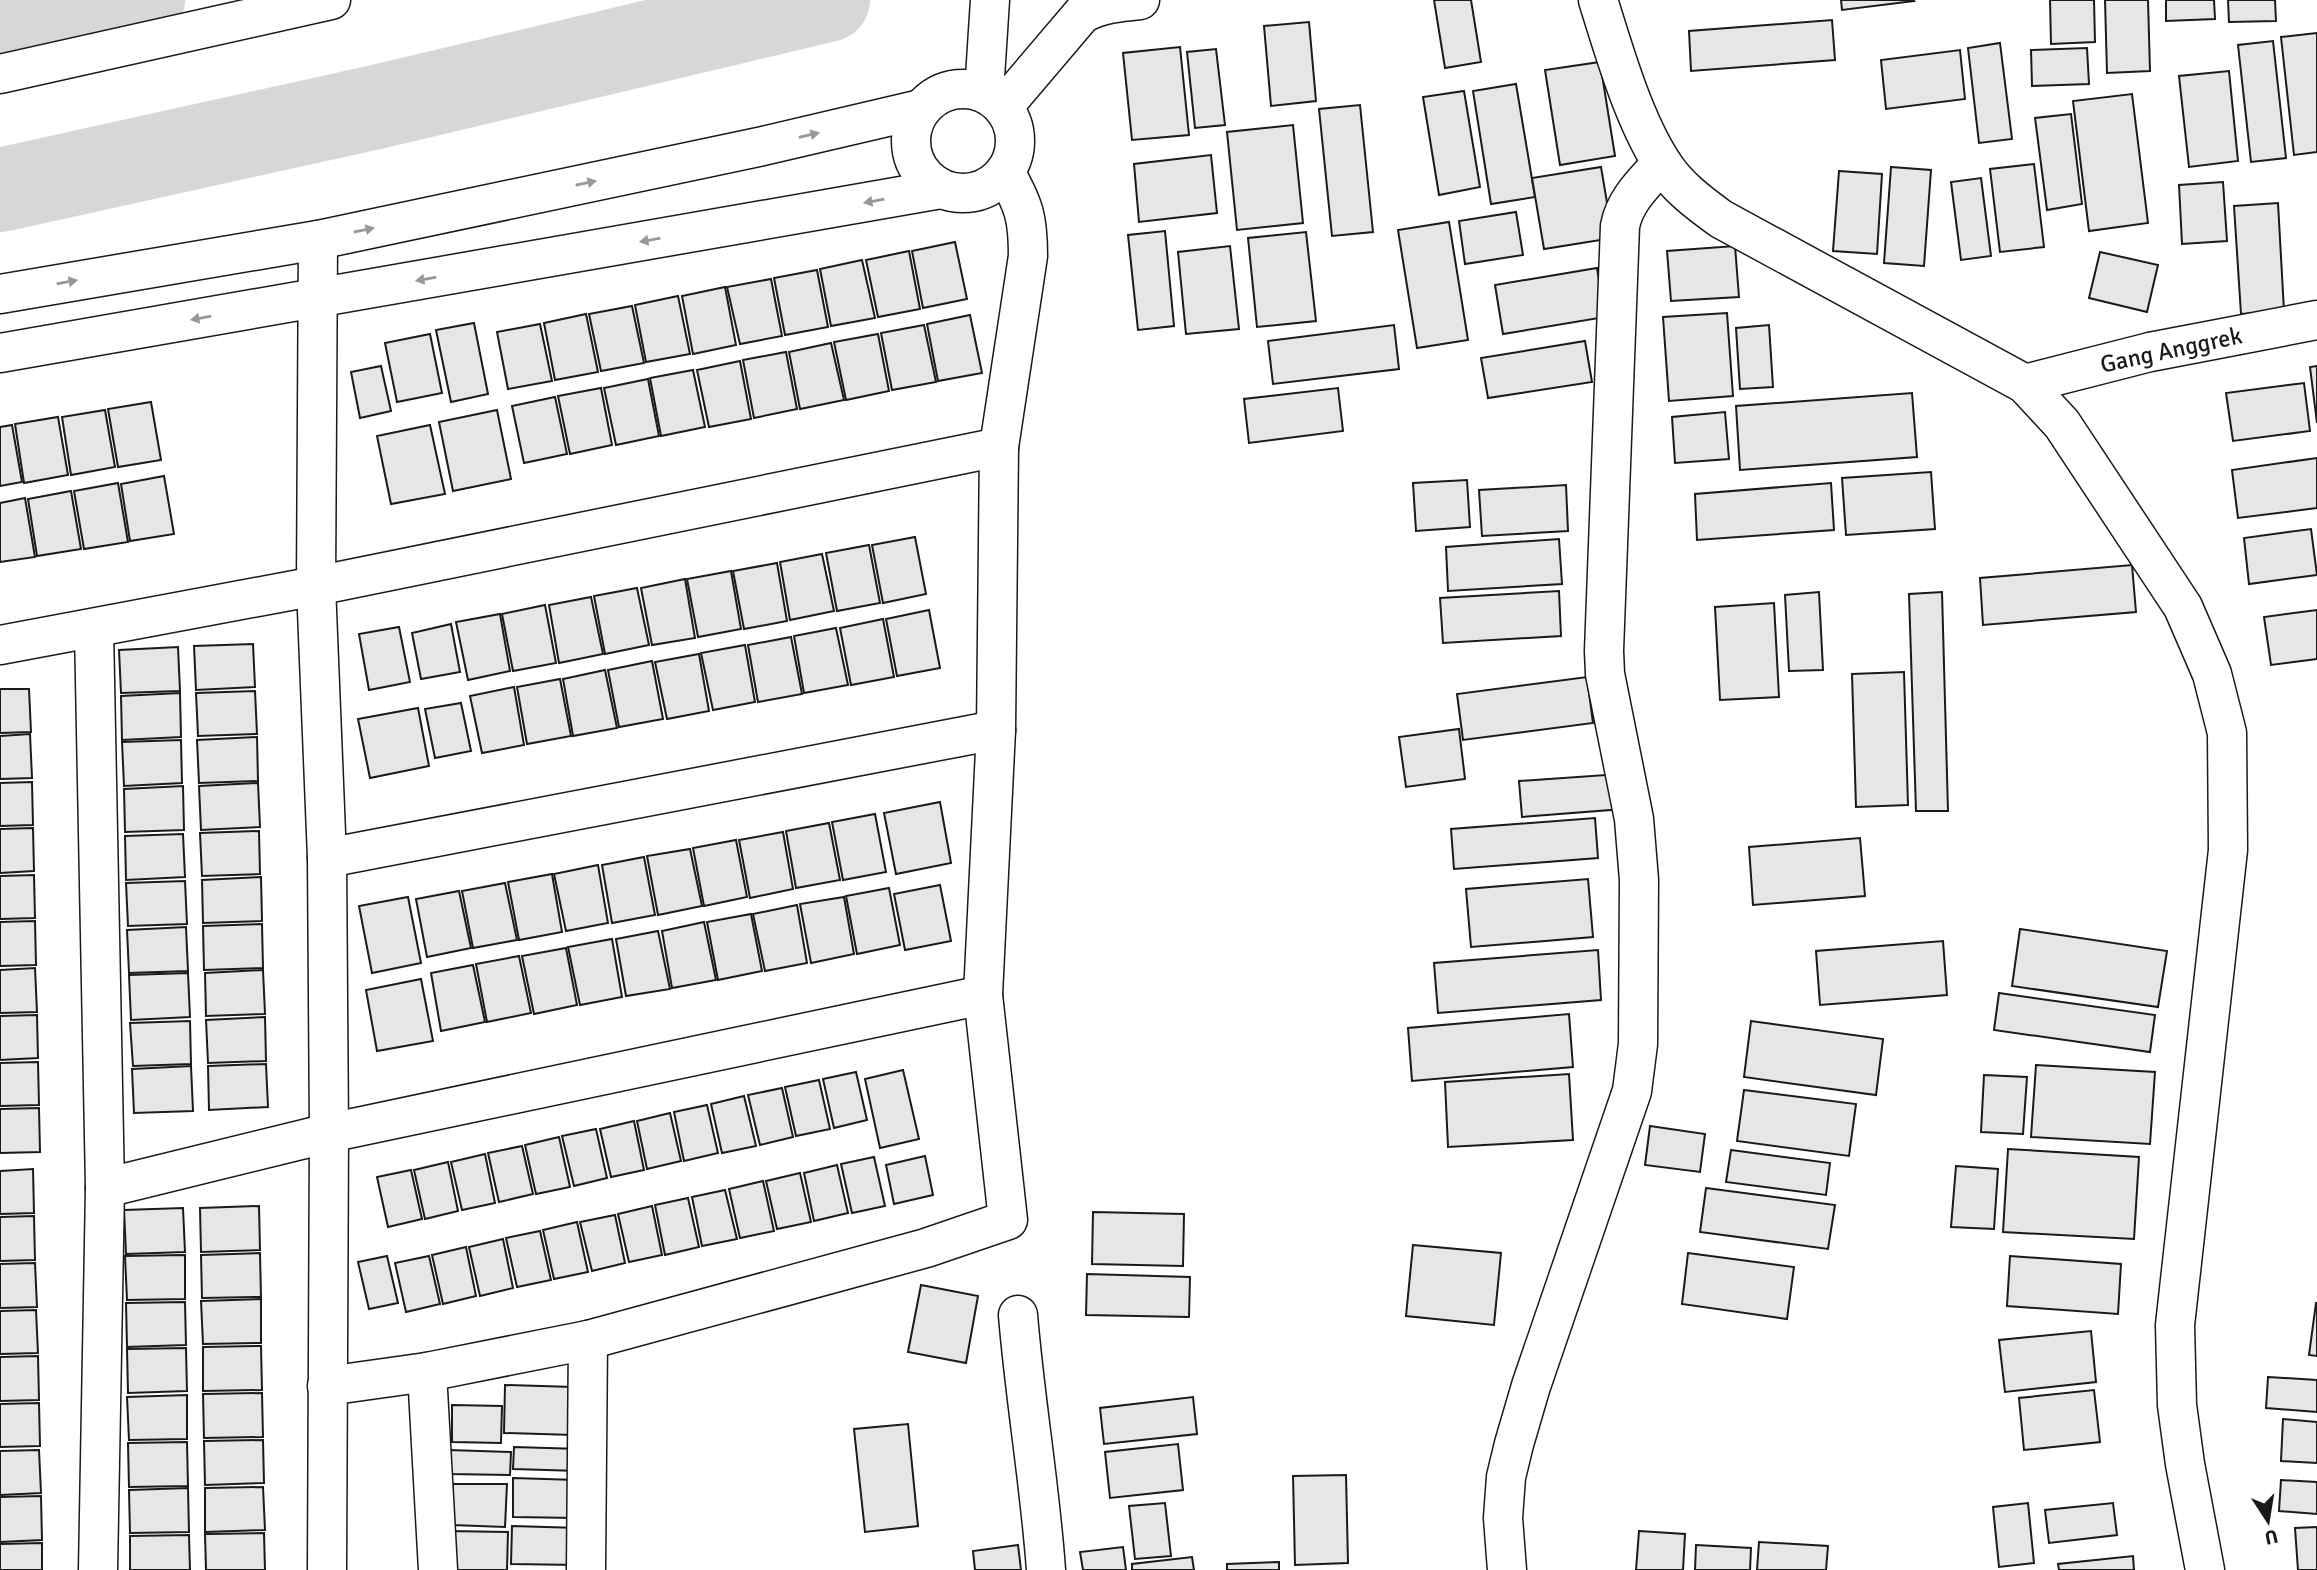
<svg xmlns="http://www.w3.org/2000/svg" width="2317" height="1570" font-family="Signika,sans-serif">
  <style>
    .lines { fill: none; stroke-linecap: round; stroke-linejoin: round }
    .river { stroke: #d7d7d7; stroke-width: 84 }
    .building { fill: #e6e6e6; stroke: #1a1a1a; stroke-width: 2 }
    .street-casing { stroke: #1a1a1a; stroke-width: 41 }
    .secondary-casing { stroke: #1a1a1a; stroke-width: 41 }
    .street { stroke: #fff; stroke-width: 38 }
    .secondary { stroke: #fff; stroke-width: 38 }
    .oneway { fill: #989898 }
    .labels { text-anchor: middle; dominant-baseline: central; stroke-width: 5; stroke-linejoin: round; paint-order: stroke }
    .street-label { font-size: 24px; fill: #1a1a1a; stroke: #fff }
  </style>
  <rect width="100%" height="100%" fill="#fff"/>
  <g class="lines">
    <g class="river">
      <path d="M0,31L143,0"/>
      <path d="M0,190L372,108L828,0"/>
    </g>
  </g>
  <g class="building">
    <path d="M1434,0H1471L1481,62L1445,68Z"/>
    <path d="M1841,0H1913L1914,1L1842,10Z"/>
    <path d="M2050,0H2094L2095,42L2051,44Z"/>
    <path d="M2105,0H2148L2150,71L2107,73Z"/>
    <path d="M2166,0H2214L2215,19L2166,21Z"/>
    <path d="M2228,0H2275L2276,21L2229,22Z"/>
    <path d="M1832,20L1835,60L1691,71L1689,31Z"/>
    <path d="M1309,22L1316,101L1271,106L1264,26Z"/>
    <path d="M2317,33V152L2294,155L2281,37Z"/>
    <path d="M2273,41L2286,158L2251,162L2238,45Z"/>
    <path d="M2000,43L2012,139L1979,143L1968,48Z"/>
    <path d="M1180,47L1189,135L1132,140L1123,53Z"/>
    <path d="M2087,48L2089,84L2032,86L2031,50Z"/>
    <path d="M1216,49L1225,125L1195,128L1187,52Z"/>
    <path d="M1960,50L1965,99L1886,109L1881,60Z"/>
    <path d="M1600,62L1615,156L1560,165L1545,70Z"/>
    <path d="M2229,71L2238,161L2189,167L2179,76Z"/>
    <path d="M1516,84L1535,197L1491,204L1473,91Z"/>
    <path d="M1464,91L1480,187L1439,195L1423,97Z"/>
    <path d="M2132,94L2148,223L2089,231L2073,101Z"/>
    <path d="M1360,105L1373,232L1332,236L1319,109Z"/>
    <path d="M2071,114L2082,204L2047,210L2035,118Z"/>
    <path d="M1293,125L1303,223L1237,230L1227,132Z"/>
    <path d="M1211,155L1217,213L1139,222L1134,164Z"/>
    <path d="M2034,164L2044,247L2000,252L1990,169Z"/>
    <path d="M1601,167L1613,238L1544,249L1532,178Z"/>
    <path d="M1891,167L1931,170L1924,266L1884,263Z"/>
    <path d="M1839,171L1882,174L1877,254L1833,251Z"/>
    <path d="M1981,178L1991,256L1961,260L1951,182Z"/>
    <path d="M2223,182L2227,241L2182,244L2179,185Z"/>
    <path d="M2278,203L2284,311L2241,314L2234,206Z"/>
    <path d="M1516,212L1523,255L1465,264L1459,221Z"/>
    <path d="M1449,222L1468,340L1417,348L1398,230Z"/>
    <path d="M1165,231L1174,326L1138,330L1128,235Z"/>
    <path d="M1306,232L1316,321L1257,327L1248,238Z"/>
    <path d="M955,242L967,299L923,308L912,251Z"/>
    <path d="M1230,246L1239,329L1186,334L1178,252Z"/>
    <path d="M1735,246L1739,297L1671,301L1667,251Z"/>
    <path d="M909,251L920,309L878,317L866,260Z"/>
    <path d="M2100,252L2158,265L2147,312L2089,298Z"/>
    <path d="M862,260L875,318L831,326L820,269Z"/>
    <path d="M1597,268L1605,317L1503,334L1495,285Z"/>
    <path d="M817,270L828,327L785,335L774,278Z"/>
    <path d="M771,279L782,336L740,344L727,287Z"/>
    <path d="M725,287L736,345L693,354L682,296Z"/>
    <path d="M678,296L690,354L646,362L635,305Z"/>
    <path d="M632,306L644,363L601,371L589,314Z"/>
    <path d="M1727,313L1733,396L1669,401L1663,317Z"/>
    <path d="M586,314L598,372L555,380L544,323Z"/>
    <path d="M970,315L982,373L938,381L927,324Z"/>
    <path d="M474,323L488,394L451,402L436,330Z"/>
    <path d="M540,324L552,381L508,389L497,332Z"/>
    <path d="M924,325L936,382L892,390L881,333Z"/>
    <path d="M1394,325L1399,369L1273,384L1268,341Z"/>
    <path d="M1769,325L1773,387L1740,389L1736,328Z"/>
    <path d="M430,334L442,393L397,402L385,343Z"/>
    <path d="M878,334L889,391L846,400L834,342Z"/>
    <path d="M1585,341L1592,382L1488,398L1481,358Z"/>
    <path d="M831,343L844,400L800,409L789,352Z"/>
    <path d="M786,352L797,409L754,418L743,360Z"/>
    <path d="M740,361L751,419L709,427L697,370Z"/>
    <path d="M381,366L391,411L360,418L351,372Z"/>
    <path d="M2317,366V423L2310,367Z"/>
    <path d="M693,370L705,427L661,436L650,378Z"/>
    <path d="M648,379L659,436L616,445L604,388Z"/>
    <path d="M2304,383L2310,431L2233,441L2226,393Z"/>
    <path d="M601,388L612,445L570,454L558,396Z"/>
    <path d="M1338,388L1343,431L1249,443L1244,399Z"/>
    <path d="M1912,393L1917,457L1740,470L1736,406Z"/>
    <path d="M555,397L567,454L524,463L512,406Z"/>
    <path d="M151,402L161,460L118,467L108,409Z"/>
    <path d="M105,410L115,467L71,475L62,417Z"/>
    <path d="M497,410L511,479L453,491L439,422Z"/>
    <path d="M1725,412L1729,459L1675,463L1672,417Z"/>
    <path d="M58,417L68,475L24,483L15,424Z"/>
    <path d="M12,425L22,482L0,486V427Z"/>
    <path d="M430,425L445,494L391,504L377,436Z"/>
    <path d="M2317,458V508L2238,518L2232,470Z"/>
    <path d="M1931,472L1935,529L1846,535L1842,478Z"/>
    <path d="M164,476L174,534L130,541L121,484Z"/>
    <path d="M1467,480L1470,527L1416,531L1413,483Z"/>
    <path d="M118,483L128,542L84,549L74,491Z"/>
    <path d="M1831,483L1834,530L1697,540L1695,494Z"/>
    <path d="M1566,485L1568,531L1482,536L1479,490Z"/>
    <path d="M71,491L81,549L37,556L28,499Z"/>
    <path d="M25,498L35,557L0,562V503Z"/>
    <path d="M2311,529L2317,575L2249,584L2244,538Z"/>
    <path d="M915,537L926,594L883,603L872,545Z"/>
    <path d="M1559,539L1562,584L1448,591L1446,547Z"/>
    <path d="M869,545L880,603L837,611L826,553Z"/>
    <path d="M822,554L834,611L790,620L780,562Z"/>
    <path d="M777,563L787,621L744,629L733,571Z"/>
    <path d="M2132,565L2136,612L1983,625L1980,578Z"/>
    <path d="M731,571L741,629L698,637L687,579Z"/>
    <path d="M685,579L695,638L652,645L641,588Z"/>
    <path d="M637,588L649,645L605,654L594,596Z"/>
    <path d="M1559,591L1561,636L1443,643L1440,598Z"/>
    <path d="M1819,592L1823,670L1789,671L1785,595Z"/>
    <path d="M1942,592L1948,811H1916L1909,594Z"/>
    <path d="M591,597L603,654L559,663L549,605Z"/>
    <path d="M1774,603L1779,697L1720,700L1715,607Z"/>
    <path d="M545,605L556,663L513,671L502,614Z"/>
    <path d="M929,610L940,668L897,676L886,619Z"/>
    <path d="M2317,610V659L2271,665L2264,617Z"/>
    <path d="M500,614L510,671L468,680L456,622Z"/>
    <path d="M883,619L894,677L851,685L840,628Z"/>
    <path d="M451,624L460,672L421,679L412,633Z"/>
    <path d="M399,627L410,682L369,690L359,634Z"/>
    <path d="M836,628L848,685L804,693L794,636Z"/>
    <path d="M791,637L802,694L758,702L748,645Z"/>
    <path d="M253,644L255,687L196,690L194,646Z"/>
    <path d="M745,645L755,702L713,710L701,653Z"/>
    <path d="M178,647L180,691L121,693L119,650Z"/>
    <path d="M699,654L709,711L667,719L655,662Z"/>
    <path d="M652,661L663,719L619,727L608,670Z"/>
    <path d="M605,670L617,728L573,736L563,679Z"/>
    <path d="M1904,672L1908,805L1856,807L1852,674Z"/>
    <path d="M1587,677L1593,723L1463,740L1457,694Z"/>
    <path d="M560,679L571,736L527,744L517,687Z"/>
    <path d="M514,687L524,745L482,753L470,696Z"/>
    <path d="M0,689H29L31,732L0,733Z"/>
    <path d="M255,691L257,734L198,736L196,693Z"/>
    <path d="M180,693L181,737L122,740L121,696Z"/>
    <path d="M461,703L471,751L435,758L425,709Z"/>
    <path d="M418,708L429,766L370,778L358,719Z"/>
    <path d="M1459,729L1465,779L1406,787L1399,737Z"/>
    <path d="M30,734L32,778L0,779V736Z"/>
    <path d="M257,737L258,781L199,783L197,740Z"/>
    <path d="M181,740L182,783L124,786L122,742Z"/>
    <path d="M1620,774L1623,809L1522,817L1519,781Z"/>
    <path d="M32,782L33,825L0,826V783Z"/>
    <path d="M258,783L260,827L201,830L199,786Z"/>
    <path d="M183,786L184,830L125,832L124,789Z"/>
    <path d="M940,802L951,863L896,874L884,813Z"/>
    <path d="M875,814L886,872L843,880L832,822Z"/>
    <path d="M1595,818L1598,858L1454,869L1451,829Z"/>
    <path d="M829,823L840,880L796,888L786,831Z"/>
    <path d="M33,828L34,871L0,873V829Z"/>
    <path d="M259,831L260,874L202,876L200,833Z"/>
    <path d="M783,832L793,889L750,898L739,840Z"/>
    <path d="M183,834L185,877L126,880L125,836Z"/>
    <path d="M1860,838L1865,896L1753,905L1749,847Z"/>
    <path d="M736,840L747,897L704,906L693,848Z"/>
    <path d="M690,849L702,906L658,915L647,856Z"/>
    <path d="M644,857L655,915L612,923L602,865Z"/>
    <path d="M598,865L608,923L566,931L554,874Z"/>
    <path d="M552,874L562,932L519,940L508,882Z"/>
    <path d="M34,875L35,918L0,919V876Z"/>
    <path d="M261,877L262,921L203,923L202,880Z"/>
    <path d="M1588,879L1593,937L1471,947L1466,889Z"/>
    <path d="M185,881L187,924L128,926L126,883Z"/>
    <path d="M505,883L517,940L473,948L462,891Z"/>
    <path d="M940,885L951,941L905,950L894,894Z"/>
    <path d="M889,888L900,945L857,954L846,896Z"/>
    <path d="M459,891L471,948L427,957L416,899Z"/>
    <path d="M408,897L421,963L372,973L359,906Z"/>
    <path d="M844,897L854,954L811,963L800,904Z"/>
    <path d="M797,905L807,963L765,971L753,914Z"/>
    <path d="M751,914L762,971L718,980L707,922Z"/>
    <path d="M35,921L36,965L0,966V922Z"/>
    <path d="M704,922L716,980L672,988L662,931Z"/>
    <path d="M262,924L263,968L204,970L203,926Z"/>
    <path d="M186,927L188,971L129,973L127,930Z"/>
    <path d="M2020,929L2167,951L2158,1007L2012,986Z"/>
    <path d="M658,931L670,989L626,996L616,939Z"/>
    <path d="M612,939L622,997L580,1005L568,947Z"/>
    <path d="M1943,941L1947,995L1820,1005L1816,951Z"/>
    <path d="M566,948L577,1005L534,1014L522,956Z"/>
    <path d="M1598,950L1601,1000L1438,1013L1434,963Z"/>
    <path d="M519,956L531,1013L487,1022L476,964Z"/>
    <path d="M473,965L485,1022L441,1031L431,973Z"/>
    <path d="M35,968L37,1012L0,1013V970Z"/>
    <path d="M263,970L265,1014L206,1016L205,973Z"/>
    <path d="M188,973L190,1017L131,1020L129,975Z"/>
    <path d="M421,979L433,1041L377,1051L366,990Z"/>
    <path d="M1999,993L2155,1015L2150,1052L1994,1030Z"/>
    <path d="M1569,1014L1573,1067L1412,1081L1408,1028Z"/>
    <path d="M37,1015L38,1058L0,1060V1016Z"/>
    <path d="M265,1017L266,1061L208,1063L206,1020Z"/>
    <path d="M190,1021L191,1064L133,1066L130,1023Z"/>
    <path d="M1751,1021L1883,1039L1876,1095L1744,1077Z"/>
    <path d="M38,1062L39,1105L0,1106V1063Z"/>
    <path d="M266,1064L268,1107L209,1110L208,1066Z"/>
    <path d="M2036,1065L2155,1072L2150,1144L2031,1137Z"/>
    <path d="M191,1066L193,1111L134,1113L132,1069Z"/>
    <path d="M903,1070L919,1139L880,1148L865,1079Z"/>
    <path d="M856,1072L867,1120L834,1128L823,1079Z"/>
    <path d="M1569,1074L1573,1140L1448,1147L1445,1082Z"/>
    <path d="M1984,1075L2027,1077L2023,1134L1981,1132Z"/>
    <path d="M819,1080L830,1129L796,1136L785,1087Z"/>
    <path d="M782,1088L793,1137L760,1145L748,1095Z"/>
    <path d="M1744,1090L1856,1104L1849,1156L1737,1141Z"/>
    <path d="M744,1096L756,1146L722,1153L711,1104Z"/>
    <path d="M707,1105L718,1153L684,1161L674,1112Z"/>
    <path d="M39,1108L40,1152L0,1153V1109Z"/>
    <path d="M670,1113L681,1161L647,1169L637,1121Z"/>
    <path d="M634,1121L644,1170L611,1177L600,1129Z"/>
    <path d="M1650,1126L1705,1134L1700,1172L1645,1165Z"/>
    <path d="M596,1129L607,1178L574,1186L562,1136Z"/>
    <path d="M559,1137L570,1187L536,1194L525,1145Z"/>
    <path d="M522,1146L533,1194L499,1202L488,1153Z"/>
    <path d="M2008,1149L2139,1157L2134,1239L2003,1232Z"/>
    <path d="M1731,1150L1830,1163L1826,1195L1726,1182Z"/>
    <path d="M485,1154L495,1203L462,1210L451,1162Z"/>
    <path d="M925,1156L933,1195L894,1204L886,1165Z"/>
    <path d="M874,1157L885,1206L852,1213L841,1164Z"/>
    <path d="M448,1162L458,1211L425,1219L414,1170Z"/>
    <path d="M837,1165L848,1213L814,1221L804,1173Z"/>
    <path d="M1956,1166L1998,1169L1994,1229L1951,1227Z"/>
    <path d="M33,1169L34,1213L0,1214V1171Z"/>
    <path d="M411,1170L422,1219L388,1227L377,1177Z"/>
    <path d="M800,1173L811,1222L777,1229L766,1181Z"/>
    <path d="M763,1181L774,1231L740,1238L729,1189Z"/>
    <path d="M1706,1188L1835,1205L1828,1249L1700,1232Z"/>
    <path d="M725,1190L737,1239L702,1246L692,1197Z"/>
    <path d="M688,1198L699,1247L665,1255L655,1205Z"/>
    <path d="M259,1206L260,1250L201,1252L200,1208Z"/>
    <path d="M652,1206L662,1255L629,1262L618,1214Z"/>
    <path d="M183,1208L185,1252L126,1254L124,1210Z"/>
    <path d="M1093,1212L1184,1214L1183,1266L1092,1264Z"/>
    <path d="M615,1215L625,1263L592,1271L580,1222Z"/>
    <path d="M34,1216L35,1260L0,1261V1217Z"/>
    <path d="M577,1222L588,1272L554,1279L543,1230Z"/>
    <path d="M540,1231L551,1280L517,1287L506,1238Z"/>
    <path d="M503,1239L513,1288L480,1296L469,1247Z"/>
    <path d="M1413,1245L1501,1253L1494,1325L1406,1316Z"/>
    <path d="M466,1247L476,1296L443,1304L432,1255Z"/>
    <path d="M260,1253L261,1297L202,1298L201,1255Z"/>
    <path d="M1688,1253L1794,1267L1787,1319L1682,1304Z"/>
    <path d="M185,1255V1299L127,1300L125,1256Z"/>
    <path d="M387,1256L398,1303L369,1309L358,1262Z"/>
    <path d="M429,1256L440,1304L406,1312L395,1263Z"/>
    <path d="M2010,1256L2121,1264L2118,1314L2007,1306Z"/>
    <path d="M35,1263L37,1307L0,1308V1264Z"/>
    <path d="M1087,1274L1190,1277L1189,1317L1086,1315Z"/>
    <path d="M921,1285L978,1296L966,1363L908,1352Z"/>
    <path d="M261,1299V1343L203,1344L201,1301Z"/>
    <path d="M185,1302L186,1345L127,1347L126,1303Z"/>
    <path d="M2316,1303H2317V1356L2309,1355Z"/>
    <path d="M36,1310L38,1353L0,1354V1311Z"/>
    <path d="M2091,1331L2096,1382L2005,1392L1999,1340Z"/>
    <path d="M261,1346L262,1390L203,1391V1347Z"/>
    <path d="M186,1348L187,1391L128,1393L127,1349Z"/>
    <path d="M38,1356L39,1400L0,1401V1357Z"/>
    <path d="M2268,1377L2317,1380V1412L2266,1408Z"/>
    <path d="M505,1385L574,1387L573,1435L504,1433Z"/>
    <path d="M2094,1390L2100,1442L2024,1450L2019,1398Z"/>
    <path d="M262,1393L263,1437L204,1438L203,1394Z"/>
    <path d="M187,1395V1439L129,1440L127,1397Z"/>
    <path d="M1193,1397L1197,1434L1104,1444L1100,1408Z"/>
    <path d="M39,1403L40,1446L0,1447V1404Z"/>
    <path d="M452,1405L502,1406L501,1443L452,1442Z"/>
    <path d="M2283,1419L2317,1422V1463L2281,1461Z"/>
    <path d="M908,1424L918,1526L865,1532L854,1429Z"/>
    <path d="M263,1440L264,1483L205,1485L204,1441Z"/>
    <path d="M187,1442L188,1486L129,1487L128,1443Z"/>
    <path d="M1178,1444L1183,1490L1110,1498L1105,1452Z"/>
    <path d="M514,1447L580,1449L579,1471L513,1469Z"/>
    <path d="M39,1450L41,1493L0,1495V1451Z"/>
    <path d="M449,1450L511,1452L510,1475L449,1474Z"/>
    <path d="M1346,1475L1348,1563L1295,1565L1293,1476Z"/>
    <path d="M513,1478L577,1480V1518L513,1517Z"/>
    <path d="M2281,1480L2317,1482V1514L2279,1511Z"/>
    <path d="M453,1484H507L505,1527L452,1525Z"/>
    <path d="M263,1487L265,1530L205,1532V1488Z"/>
    <path d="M188,1488L189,1532L130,1533L129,1490Z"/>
    <path d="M41,1496L42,1540L0,1542V1497Z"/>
    <path d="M1165,1503L1171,1556L1135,1559L1129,1506Z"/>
    <path d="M2028,1503L2034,1563L1999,1567L1993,1507Z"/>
    <path d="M2113,1503L2117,1535L2049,1543L2045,1510Z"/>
    <path d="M512,1526L579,1528V1565L511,1564Z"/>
    <path d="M2317,1527V1570H2298L2295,1528Z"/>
    <path d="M447,1531L508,1532L507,1570H446Z"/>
    <path d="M1639,1531L1685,1534L1683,1570H1636Z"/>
    <path d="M264,1533L265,1570H206L205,1534Z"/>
    <path d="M189,1535L190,1570H130V1536Z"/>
    <path d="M1759,1542L1828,1546L1826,1570H1757Z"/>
    <path d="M42,1543V1570H0V1544Z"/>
    <path d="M1018,1545L1021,1570H975L973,1551Z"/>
    <path d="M1696,1545L1751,1548L1750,1570H1695Z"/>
    <path d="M1123,1547L1126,1570H1083L1080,1552Z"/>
    <path d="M2133,1556L2134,1570H2059L2058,1564Z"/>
    <path d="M1192,1557L1194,1570H1132V1564Z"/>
    <path d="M1279,1562V1570H1227V1564Z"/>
  </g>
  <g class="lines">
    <defs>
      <g id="street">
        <path d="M1598,0C1614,51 1633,118 1662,163C1676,186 1699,203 1721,219L2025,384L2062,424L2183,607L2212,674L2227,733L2228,850L2175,1325L2177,1405L2185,1464L2205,1570"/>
        <circle cx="963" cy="141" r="52"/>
        <path d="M984,93L990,0"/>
        <path d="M1003,107L1082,14C1100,4 1119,2 1140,0"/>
        <path d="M318,240L316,586L327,858L329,1133L327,1570"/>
        <path d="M0,294L318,240L763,146L921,109"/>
        <path d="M0,353L941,189"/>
        <path d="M2025,384L2150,352L2317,320"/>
        <path d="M94,629L105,1188L98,1570"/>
        <path d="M0,645L316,586L999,447"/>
        <path d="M327,858L996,730"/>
        <path d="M105,1188L329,1133L983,995"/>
        <path d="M1018,1315C1025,1400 1040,1485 1046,1570"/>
        <path d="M427,1372L438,1570"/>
        <path d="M327,1386L427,1372L588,1340L926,1248L1008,1220L983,995L996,730L999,447L1028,256C1028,218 1024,205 1005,172"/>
        <path d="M586,1570L588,1340"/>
        <path d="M1507,1570L1503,1518L1506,1477L1514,1444L1531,1386L1632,1091L1638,1044L1639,880L1634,819L1605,674L1604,651L1620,226C1625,200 1644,183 1662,163"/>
      </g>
      <path id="secondary" d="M0,74L331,0"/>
    </defs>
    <use href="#street" class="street-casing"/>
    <use href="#secondary" class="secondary-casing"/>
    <use href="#street" class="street"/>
    <use href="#secondary" class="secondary"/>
  </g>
  <defs><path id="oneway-solid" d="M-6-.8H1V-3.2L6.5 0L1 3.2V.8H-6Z" transform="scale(1.75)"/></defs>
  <g class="oneway">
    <use href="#oneway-solid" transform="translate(809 135) rotate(-13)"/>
    <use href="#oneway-solid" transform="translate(586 183) rotate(-12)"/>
    <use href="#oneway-solid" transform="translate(874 201) rotate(170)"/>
    <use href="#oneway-solid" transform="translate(364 230) rotate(-12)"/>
    <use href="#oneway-solid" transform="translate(650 240) rotate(170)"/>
    <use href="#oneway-solid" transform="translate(426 279) rotate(170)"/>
    <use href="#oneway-solid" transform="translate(67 282) rotate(-10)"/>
    <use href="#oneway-solid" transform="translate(201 318) rotate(170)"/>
  </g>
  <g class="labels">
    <g class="street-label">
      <text transform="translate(2171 350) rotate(-12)">Gang Anggrek</text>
    </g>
  </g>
  <g transform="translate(2268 1521) rotate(168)" stroke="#ffffff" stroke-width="5" paint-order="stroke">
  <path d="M0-5L12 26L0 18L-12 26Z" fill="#1a1a1a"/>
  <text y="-10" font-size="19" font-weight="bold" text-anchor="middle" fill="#1a1a1a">U</text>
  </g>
</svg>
